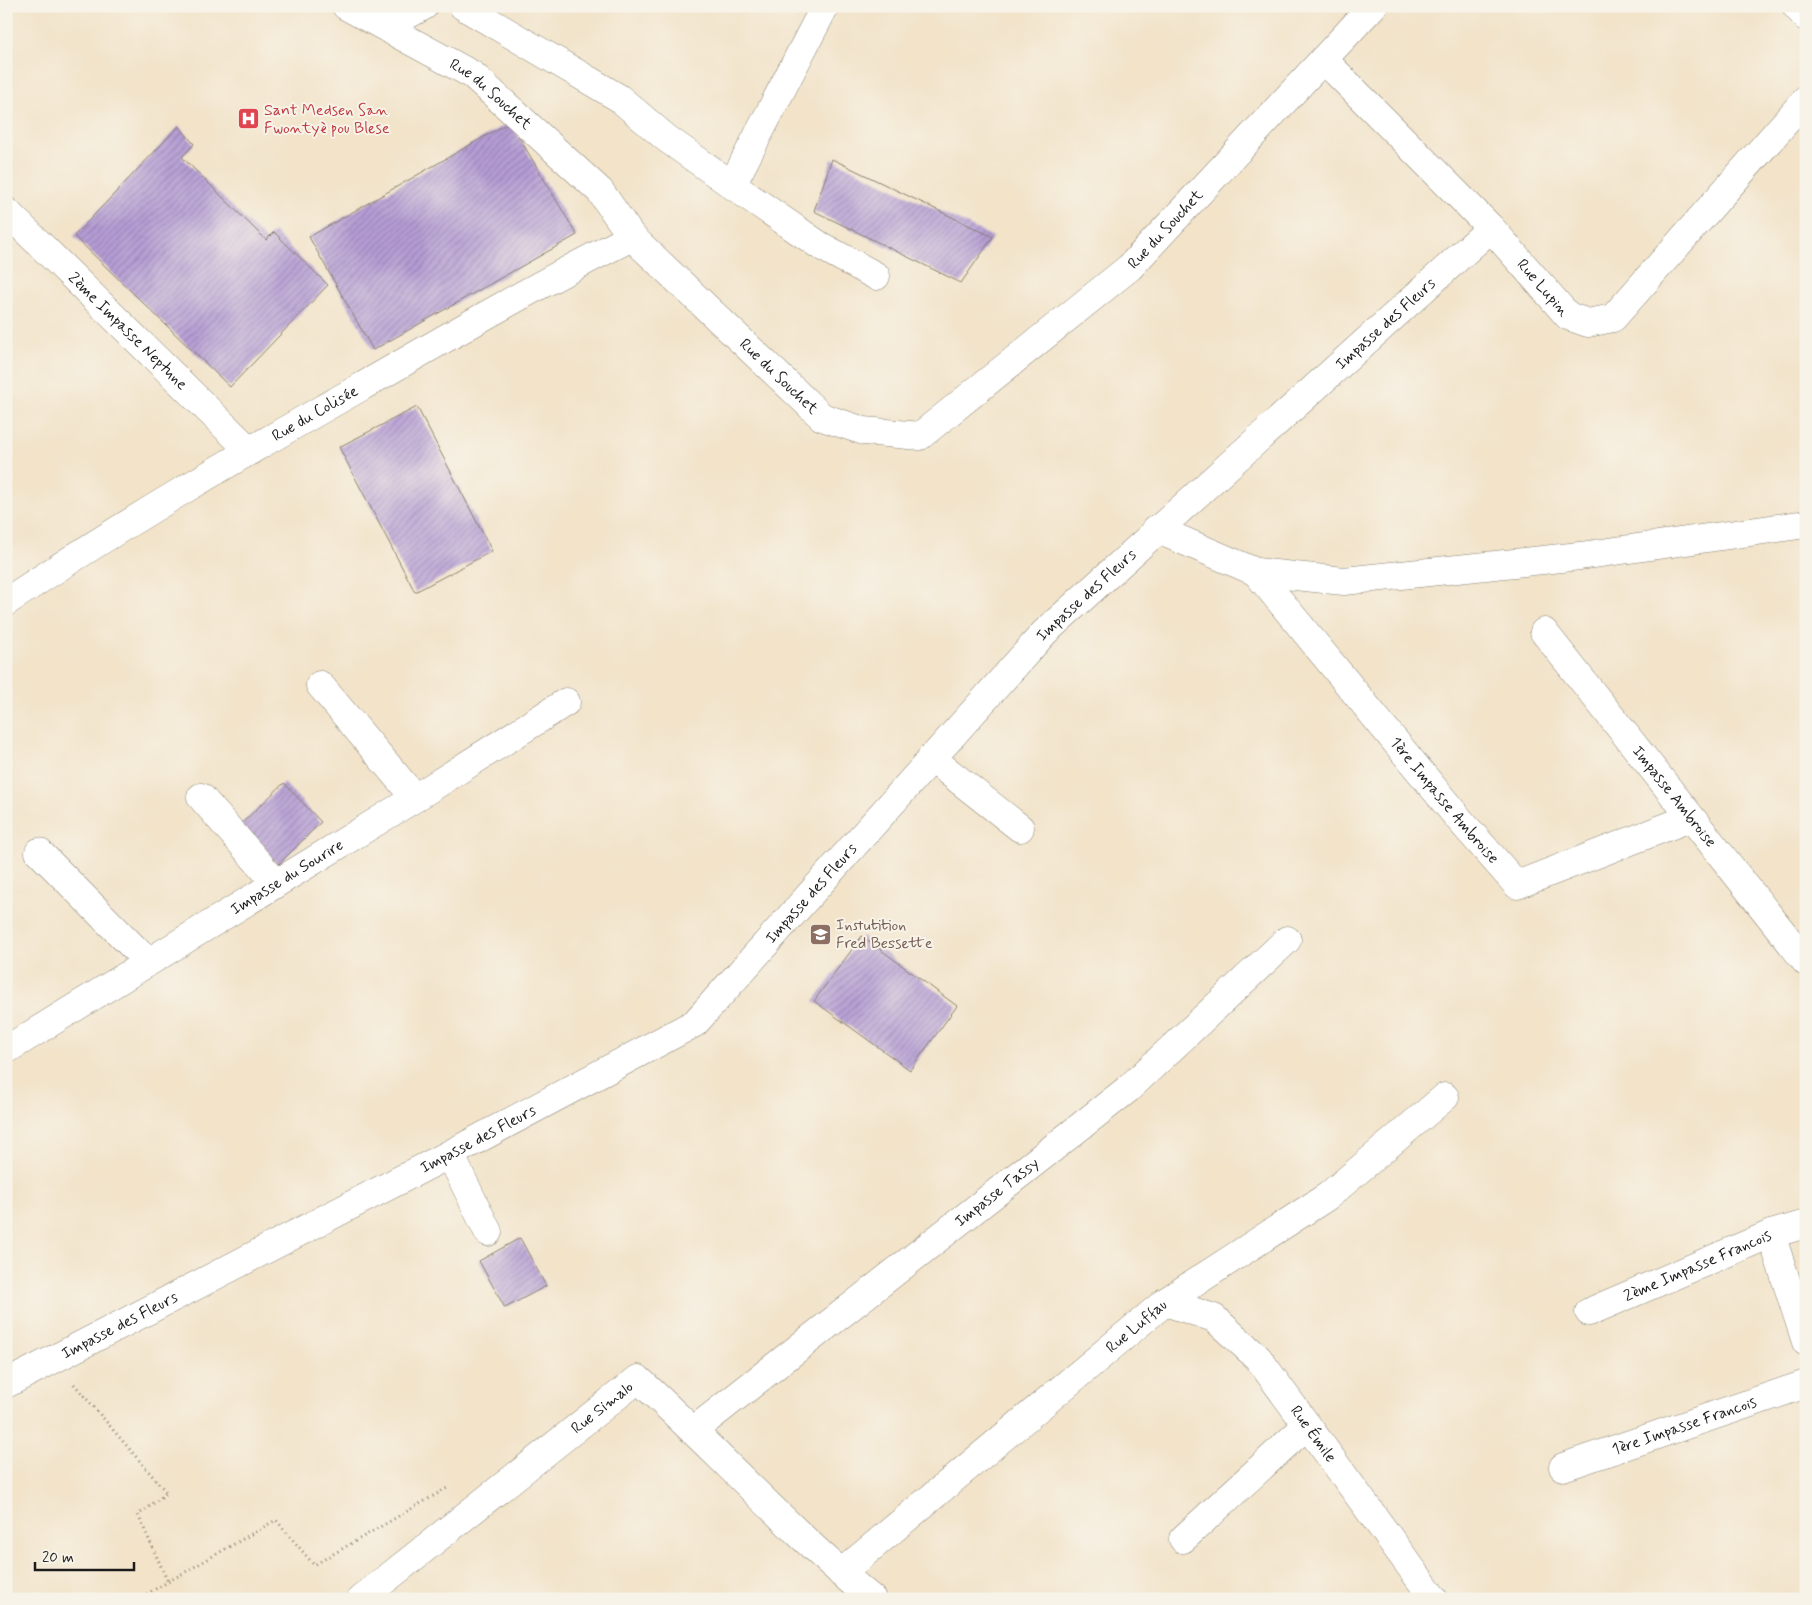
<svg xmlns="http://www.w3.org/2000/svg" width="1812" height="1605" font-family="Mynerve,sans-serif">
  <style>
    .building { fill: url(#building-hatch) }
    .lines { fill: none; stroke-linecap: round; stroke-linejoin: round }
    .minor-casing { stroke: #878072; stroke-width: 29 }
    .path { stroke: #878072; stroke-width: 3; stroke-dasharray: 1 4; stroke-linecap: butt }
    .minor { stroke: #fff; stroke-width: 28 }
    .labels { text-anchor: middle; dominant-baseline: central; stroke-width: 4; stroke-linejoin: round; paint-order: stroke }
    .street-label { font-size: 16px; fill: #1c1c1c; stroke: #f7f3e8 }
    .health-label { font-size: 16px; fill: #be3a42; stroke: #f7f3e8; text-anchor: start }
    .education-label { font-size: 16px; fill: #785e54; stroke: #f7f3e8; text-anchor: start }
  </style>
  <defs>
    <pattern id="building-hatch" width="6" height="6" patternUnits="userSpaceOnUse" patternTransform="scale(1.25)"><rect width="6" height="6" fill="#b59dd5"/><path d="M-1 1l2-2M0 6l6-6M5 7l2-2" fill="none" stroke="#927fac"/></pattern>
  </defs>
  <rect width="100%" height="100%" fill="#f7f3e8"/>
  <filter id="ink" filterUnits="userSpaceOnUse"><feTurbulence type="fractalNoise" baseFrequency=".02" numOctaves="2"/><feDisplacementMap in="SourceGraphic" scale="10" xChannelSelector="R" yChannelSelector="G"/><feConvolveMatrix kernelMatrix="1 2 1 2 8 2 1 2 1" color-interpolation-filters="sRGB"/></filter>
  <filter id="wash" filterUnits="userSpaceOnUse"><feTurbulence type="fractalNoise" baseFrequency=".0096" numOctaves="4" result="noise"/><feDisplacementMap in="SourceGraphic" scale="20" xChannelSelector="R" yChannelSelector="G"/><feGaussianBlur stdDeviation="1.12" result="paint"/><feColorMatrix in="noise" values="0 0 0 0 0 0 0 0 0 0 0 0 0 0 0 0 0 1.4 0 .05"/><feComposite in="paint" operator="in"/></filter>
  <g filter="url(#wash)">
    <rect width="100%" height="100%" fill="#f2e3c9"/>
    <g id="blocks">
      <g class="building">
        <path d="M510,122L577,235L373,350L309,237Z"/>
        <path d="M179,126L194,144L182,157L266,240L274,232L328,285L230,387L74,236Z"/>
        <path d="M832,159L993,237L961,283L814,211Z"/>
        <path d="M417,407L492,551L415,592L339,447Z"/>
        <path d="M284,783L321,822L278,865L240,825Z"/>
        <path d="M862,936L957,1006L910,1070L814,1001Z"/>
        <path d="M520,1238L546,1286L505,1308L479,1261Z"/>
      </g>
    </g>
  </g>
  <g filter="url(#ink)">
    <use href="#blocks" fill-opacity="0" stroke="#878072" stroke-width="1"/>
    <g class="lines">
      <defs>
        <g id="minor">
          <path id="s1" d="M346,6L473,75L600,191L632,237L822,417L864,431L920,436L1130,267L1373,6"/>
          <path d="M463,6L619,98L666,138L732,185L819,245L876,276"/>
          <path d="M1796,6L1806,17"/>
          <path d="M387,26L424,6"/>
          <path id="s2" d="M1324,60L1491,228L1568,316L1588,323L1613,318L1806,99"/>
          <path d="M732,185L825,6"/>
          <path id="s3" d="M6,211L250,451"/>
          <path d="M1156,529L1256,572L1344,581L1580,556L1806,524"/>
          <path id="s4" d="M1256,572L1459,819L1517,885L1690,818"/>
          <path id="s5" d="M6,602C121,525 241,455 361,387C451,335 540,283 632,237"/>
          <path id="s6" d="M1544,632L1806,962"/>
          <path d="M320,685L415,798"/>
          <path d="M931,758L1020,828"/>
          <path d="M201,797L276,883"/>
          <path d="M39,852L148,962"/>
          <path id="s7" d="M6,1050L415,798L566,702"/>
          <path d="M450,1154L488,1232"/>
          <path d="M1771,1234L1806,1342"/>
          <path id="s8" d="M1165,1302L1214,1318L1258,1358L1434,1599"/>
          <path id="s9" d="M1589,1312L1771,1234L1806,1224"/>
          <path id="s10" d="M6,1384L450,1154L695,1023L1044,633L1491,228"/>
          <path id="s11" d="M694,1430L1128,1089L1287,940"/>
          <path id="s12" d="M1563,1467L1806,1384"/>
          <path d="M1183,1539L1307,1425"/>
          <path id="s13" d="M841,1573L1165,1302L1328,1196L1445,1097"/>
          <path id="s14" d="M361,1599L638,1379C717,1451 790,1531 872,1599"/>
        </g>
      </defs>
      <use href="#minor" class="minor-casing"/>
      <g class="path">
        <path d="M74,1384L167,1493L138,1515L168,1582"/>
        <path d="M138,1599L276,1520L314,1565L449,1487"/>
      </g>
      <use href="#minor" class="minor"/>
    </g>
  </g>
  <defs>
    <symbol id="hospital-square" viewBox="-11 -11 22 22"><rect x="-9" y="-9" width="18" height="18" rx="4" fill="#e0444e" stroke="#f7f3e8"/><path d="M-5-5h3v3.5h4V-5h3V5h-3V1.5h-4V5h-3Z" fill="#fff"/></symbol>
    <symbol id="school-square" viewBox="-11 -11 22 22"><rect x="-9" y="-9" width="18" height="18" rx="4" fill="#8d6e63" stroke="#f7f3e8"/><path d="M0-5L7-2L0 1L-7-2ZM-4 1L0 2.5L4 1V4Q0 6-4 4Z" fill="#fff"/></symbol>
  </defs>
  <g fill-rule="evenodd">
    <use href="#hospital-square" x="236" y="106" width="25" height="25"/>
    <use href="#school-square" x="808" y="922" width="25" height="25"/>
  </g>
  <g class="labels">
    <g class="street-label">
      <text stroke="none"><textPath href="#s1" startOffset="170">Rue du Souchet</textPath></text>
      <text stroke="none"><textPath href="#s1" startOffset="1056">Rue du Souchet</textPath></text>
      <text stroke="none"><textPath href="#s2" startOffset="316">Rue Lupin</textPath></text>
      <text stroke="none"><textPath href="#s10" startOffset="1762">Impasse des Fleurs</textPath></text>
      <text stroke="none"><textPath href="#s3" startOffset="171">2ème Impasse Neptune</textPath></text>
      <text stroke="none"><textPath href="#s1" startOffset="575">Rue du Souchet</textPath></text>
      <text stroke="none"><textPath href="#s5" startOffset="362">Rue du Colisée</textPath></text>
      <text stroke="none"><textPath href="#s10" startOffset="1358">Impasse des Fleurs</textPath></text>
      <text stroke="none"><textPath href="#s6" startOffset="210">Impasse Ambroise</textPath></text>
      <text stroke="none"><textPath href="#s4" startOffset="296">1ère Impasse Ambroise</textPath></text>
      <text stroke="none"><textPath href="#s7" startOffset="330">Impasse du Sourire</textPath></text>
      <text stroke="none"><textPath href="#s10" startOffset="952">Impasse des Fleurs</textPath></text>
      <text stroke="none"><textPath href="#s10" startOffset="532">Impasse des Fleurs</textPath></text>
      <text stroke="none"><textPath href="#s11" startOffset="385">Impasse Tassy</textPath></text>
      <text stroke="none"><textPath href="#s9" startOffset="118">2ème Impasse Francois</textPath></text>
      <text stroke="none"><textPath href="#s10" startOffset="128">Impasse des Fleurs</textPath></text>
      <text stroke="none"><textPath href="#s13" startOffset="385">Rue Luffau</textPath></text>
      <text stroke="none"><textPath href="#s14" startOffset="308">Rue Simalo</textPath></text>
      <text stroke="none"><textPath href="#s12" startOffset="128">1ère Impasse Francois</textPath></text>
      <text stroke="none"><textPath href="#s8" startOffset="205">Rue Émile</textPath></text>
    </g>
    <g class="health-label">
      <text x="264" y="110">Sant Medsen San<tspan x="264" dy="18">Fwontyè pou Blese</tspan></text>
    </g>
    <g class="education-label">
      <text x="836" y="925">Instutition<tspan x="836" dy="18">Fred Bessette</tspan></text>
    </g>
  </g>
  <rect width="1812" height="1605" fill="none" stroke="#f7f3e8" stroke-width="25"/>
  <path d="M35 1562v8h99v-8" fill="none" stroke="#1c1c1c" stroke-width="2.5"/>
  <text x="42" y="1562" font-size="15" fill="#1c1c1c" stroke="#f7f3e8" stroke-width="4" paint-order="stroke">20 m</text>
</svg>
